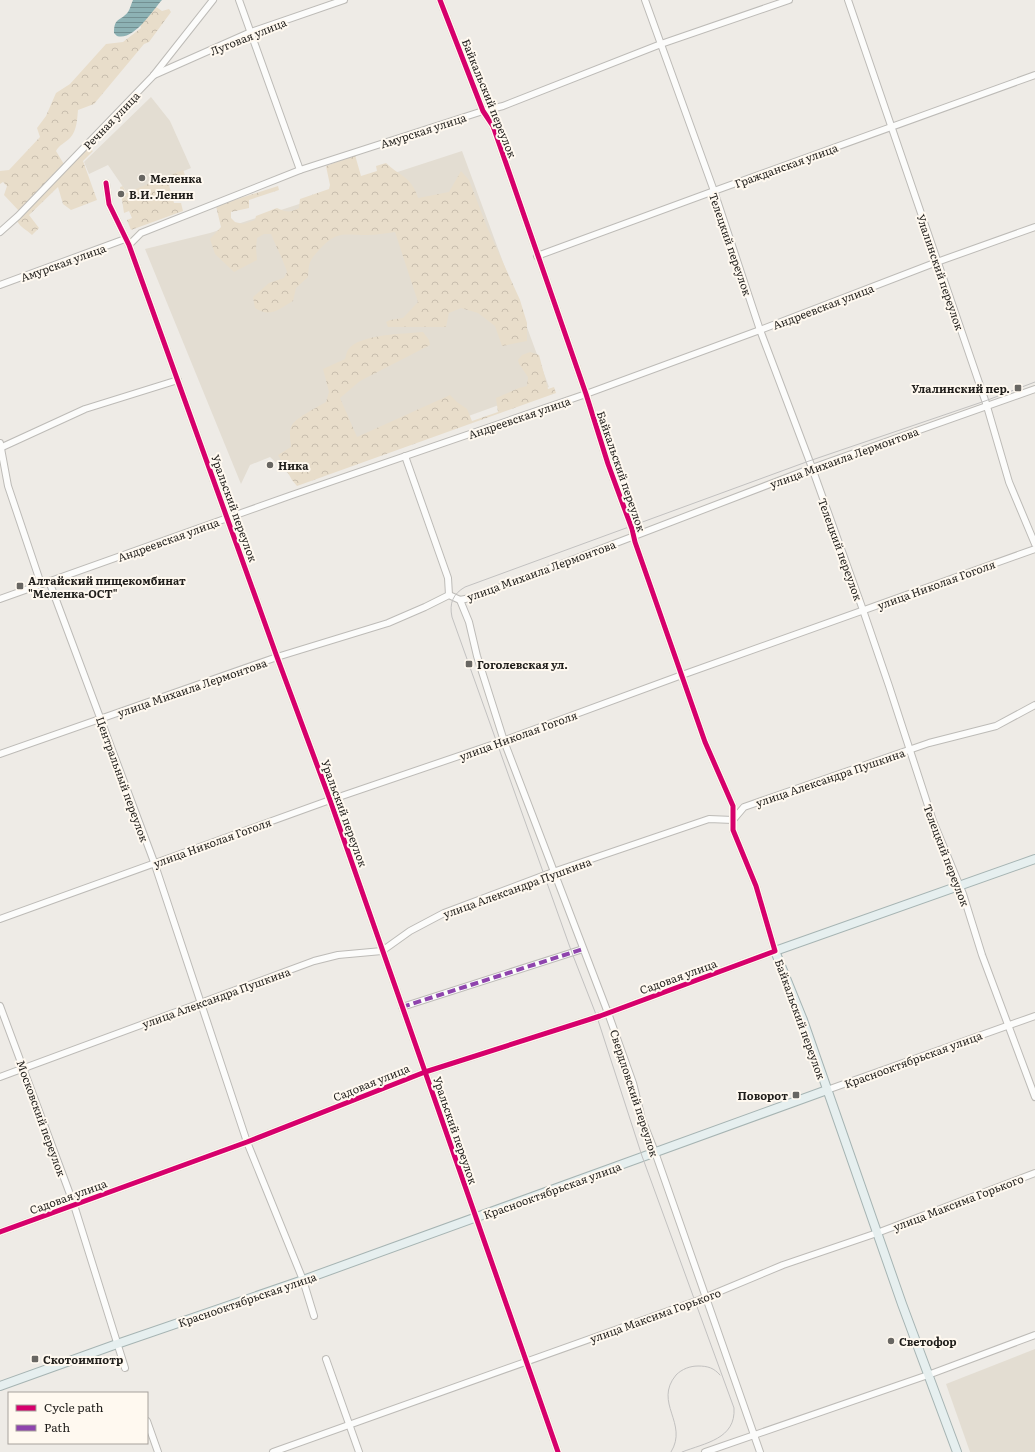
<svg xmlns="http://www.w3.org/2000/svg" width="1035" height="1452" font-family="Literata,serif">
  <style>
    .built { fill: #e3ddd2 }
    .forest { fill: url(#forest-crowns) }
    .water { fill: url(#water-rules) }
    .lines { fill: none; stroke-linecap: round; stroke-linejoin: round }
    .minor-casing { stroke: #bdbbb7; stroke-width: 8 }
    .major-casing { stroke: #a6b4b3; stroke-width: 10 }
    .minor { stroke: #fcfcfb; stroke-width: 6 }
    .major { stroke: #e6efef; stroke-width: 8 }
    .tram { stroke: #c2c1c0; stroke-width: 1 }
    .quiet { stroke: #8e44ad; stroke-width: 4; stroke-dasharray: 8 4; stroke-linecap: butt }
    .cycleway-casing { stroke: #fff9f0; stroke-width: 8 }
    .cycleway { stroke: #d6006c; stroke-width: 5 }
    .poi-dot { fill: #686662; stroke: #fff9f0; stroke-width: 1.5 }
    .labels { text-anchor: middle; dominant-baseline: central; stroke-width: 4; stroke-linejoin: round; paint-order: stroke }
    .street-label { font-size: 11px; fill: #201e1b; stroke: #fff9f0 }
    .poi-label { font-size: 11px; font-weight: bold; fill: #201e1b; stroke: #fff9f0; text-anchor: start }
  </style>
  <defs>
    <pattern id="forest-crowns" width="20" height="18" patternUnits="userSpaceOnUse"><rect width="20" height="18" fill="#e8ddca"/><path d="M2 6a3 3 0 1 1 6 0M12 15a3 3 0 1 1 6 0" fill="none" stroke="#c7bdad"/></pattern>
    <pattern id="water-rules" width="6" height="5" patternUnits="userSpaceOnUse"><rect width="6" height="5" fill="#8db2b4"/><path d="M0 2.5h6" fill="none" stroke="#739092"/></pattern>
  </defs>
  <rect width="100%" height="100%" fill="#eeebe6"/>
  <g class="built">
    <path d="M151,97L170,121L191,168L128,194L108,165L89,174L84,162Z"/>
    <path d="M462,151L549,387L294,479L270,457L250,465L241,484L145,249L210,233Z"/>
    <path d="M1035,1349V1452H970L946,1384Z"/>
  </g>
  <g class="forest">
    <path d="M152,4L162,11L169,9L171,12L149,42L144,44L94,104L78,110C77,120 77,130 70,138C65,143 59,145 56,151L65,166L20,212L4,195L7,186L3,182L0,184V171L9,170L40,137L37,128L46,116L56,93L70,84L106,44L123,42L141,28L137,12Z"/>
    <path d="M87,147L93,151L83,161L97,200L71,210L63,204L58,187L29,215L39,228L32,235C27,230 20,227 17,221Z"/>
    <path d="M355,155L361,176L377,171L376,166L386,163C401,177 412,177 418,198L449,192L461,171L469,180L487,227L520,300L527,323V341L502,346L495,326L478,313L461,308L449,313L446,327H388L386,322L390,320L403,318L418,302L395,232C386,233 376,235 367,235C343,235 337,230 319,250C309,261 309,262 308,277L296,288L293,301C279,309 271,318 255,308L253,297L269,283L284,278L287,272C283,259 276,247 271,234H264L257,238L256,248L257,260L234,272L215,254L210,239L221,227L216,206L278,186L279,190L249,200V208L231,212V218L235,222L243,224L255,220L256,216L277,208C286,212 290,213 299,208L300,199L329,189L330,185L326,166Z"/>
    <path d="M183,170L185,175L186,181L177,179L174,183L169,185L174,203H181L183,211L131,230L127,220L132,218L129,211L124,213L120,187L123,186L126,193Z"/>
    <path d="M423,332L429,340L430,345L360,381L340,398L357,437L450,395L457,402L467,409L472,421L498,412L496,398L519,388L527,386L528,377L519,364L518,360L522,355L530,352L539,355L548,389L554,387L556,393L297,486L292,480L278,455L291,447C291,441 288,432 292,425C297,417 318,407 326,402L329,392L323,369L345,359C346,357 346,353 348,350C358,334 404,334 423,332Z"/>
  </g>
  <path class="water" d="M133,0H162C152,11 134,41 117,36L114,33C114,17 120,22 128,12C130,9 131,4 133,0Z"/>
  <g class="lines">
    <defs>
      <g id="minor">
        <path d="M239,0L300,170"/>
        <path d="M645,0L714,191L760,330L811,465L863,610L889,686L933,821L963,894L982,955L1035,1097"/>
        <path d="M848,0L986,403L1009,482L1035,544"/>
        <path d="M154,75L251,32L344,0"/>
        <path d="M106,183L109,204L129,245L277,657L330,800L558,1452"/>
        <path d="M0,232L18,216L153,76L213,0"/>
        <path d="M129,245L141,233L300,170L483,111L503,106L661,44L789,0"/>
        <path d="M537,256L714,191L1035,75"/>
        <path d="M0,285L125,239"/>
        <path d="M0,443L8,486L41,584"/>
        <path d="M0,448L85,409L178,380"/>
        <path d="M405,456L448,578L449,595"/>
        <path d="M49,581L154,862L247,1142L303,1280L314,1316"/>
        <path d="M0,599L292,495L586,394L760,330L937,262L1035,227"/>
        <path d="M460,600L469,622L477,656L504,741L608,1013L633,1083L642,1119L655,1152L760,1452"/>
        <path d="M0,754L277,657L388,623L425,607L449,595L460,600L475,597L812,468L1035,389"/>
        <path d="M0,919L330,800L500,742L682,675L1035,549"/>
        <path d="M0,1006L74,1205L125,1368"/>
        <path d="M402,1007L583,949"/>
        <path d="M0,1077L314,961L338,955L382,951L410,931L444,913L553,872L709,819L733,820L744,807L929,743L996,726L1035,705"/>
        <path d="M827,1090L1035,1016"/>
        <path d="M0,1232L247,1142L425,1072L600,1016L775,951L756,886L733,830V806L705,742L635,542L632,529L608,464L586,394L493,126L483,111L440,0"/>
        <path d="M326,1359L359,1452"/>
        <path d="M147,1421L158,1452"/>
        <path d="M273,1452L699,1300L783,1265L877,1233L1035,1173"/>
        <path d="M705,1452L928,1375L1035,1335"/>
      </g>
      <g id="major">
        <path d="M0,1386L117,1344L303,1280L827,1090"/>
        <path d="M957,1452L902,1304L803,1020L775,951L1035,859"/>
      </g>
    </defs>
    <use href="#minor" class="minor-casing"/>
    <use href="#major" class="major-casing"/>
    <use href="#minor" class="minor"/>
    <use href="#major" class="major"/>
    <g class="tram">
      <path d="M671,1452C689,1423 653,1403 676,1375C682,1369 690,1366 698,1366C708,1366 714,1368 720,1375"/>
      <path d="M682,1452C705,1443 736,1439 734,1408L642,1156L597,1017L572,953L452,617C449,603 453,594 465,587L809,461L985,401L1035,382"/>
    </g>
    <path class="quiet" d="M402,1007L583,949"/>
    <defs>
      <g id="cycleway">
        <path d="M106,183L109,204L129,245L277,657L330,800L558,1452"/>
        <path d="M0,1232L247,1142L425,1072L600,1016L775,951L756,886L733,830V806L705,742L635,542L632,529L608,464L586,394L493,126L483,111L440,0"/>
      </g>
    </defs>
    <use href="#cycleway" class="cycleway-casing"/>
    <use href="#cycleway" class="cycleway"/>
  </g>
  <g class="poi-dot">
    <circle cx="142" cy="178" r="4"/>
    <circle cx="121" cy="194" r="4"/>
    <rect x="1014" y="384" width="8" height="8" rx="2"/>
    <circle cx="270" cy="465" r="4"/>
    <rect x="16" y="582" width="8" height="8" rx="2"/>
    <rect x="465" y="660" width="8" height="8" rx="2"/>
    <rect x="792" y="1091" width="8" height="8" rx="2"/>
    <circle cx="891" cy="1341" r="4"/>
    <rect x="31" y="1355" width="8" height="8" rx="2"/>
  </g>
  <g class="labels">
    <g class="street-label">
      <text transform="translate(248 36) rotate(-22)">Луговая улица</text>
      <text transform="translate(490 98) rotate(68)">Байкальский переулок</text>
      <text transform="translate(111 120) rotate(-46)">Речная улица</text>
      <text transform="translate(423 130) rotate(-18)">Амурская улица</text>
      <text transform="translate(786 165) rotate(-20)">Гражданская улица</text>
      <text transform="translate(731 244) rotate(71)">Телецкий переулок</text>
      <text transform="translate(63 262) rotate(-20)">Амурская улица</text>
      <text transform="translate(941 272) rotate(71)">Улалинский переулок</text>
      <text transform="translate(823 306) rotate(-21)">Андреевская улица</text>
      <text transform="translate(519 417) rotate(-19)">Андреевская улица</text>
      <text transform="translate(844 457) rotate(-20)">улица Михаила Лермонтова</text>
      <text transform="translate(622 471) rotate(71)">Байкальский переулок</text>
      <text transform="translate(235 508) rotate(70)">Уральский переулок</text>
      <text transform="translate(168 539) rotate(-20)">Андреевская улица</text>
      <text transform="translate(841 549) rotate(70)">Телецкий переулок</text>
      <text transform="translate(541 570) rotate(-20)">улица Михаила Лермонтова</text>
      <text transform="translate(936 584) rotate(-20)">улица Николая Гоголя</text>
      <text transform="translate(192 687) rotate(-19)">улица Михаила Лермонтова</text>
      <text transform="translate(518 735) rotate(-20)">улица Николая Гоголя</text>
      <text transform="translate(830 777) rotate(-19)">улица Александра Пушкина</text>
      <text transform="translate(123 779) rotate(70)">Центральный переулок</text>
      <text transform="translate(345 813) rotate(70)">Уральский переулок</text>
      <text transform="translate(212 842) rotate(-20)">улица Николая Гоголя</text>
      <text transform="translate(947 855) rotate(69)">Телецкий переулок</text>
      <text transform="translate(517 887) rotate(-20)">улица Александра Пушкина</text>
      <text transform="translate(678 976) rotate(-20)">Садовая улица</text>
      <text transform="translate(216 997) rotate(-20)">улица Александра Пушкина</text>
      <text transform="translate(801 1019) rotate(70)">Байкальский переулок</text>
      <text transform="translate(913 1059) rotate(-20)">Краснооктябрьская улица</text>
      <text transform="translate(371 1082) rotate(-22)">Садовая улица</text>
      <text transform="translate(635 1093) rotate(72)">Свердловский переулок</text>
      <text transform="translate(42 1118) rotate(70)">Московский переулок</text>
      <text transform="translate(456 1130) rotate(71)">Уральский переулок</text>
      <text transform="translate(552 1190) rotate(-20)">Краснооктябрьская улица</text>
      <text transform="translate(68 1196) rotate(-20)">Садовая улица</text>
      <text transform="translate(958 1202) rotate(-21)">улица Максима Горького</text>
      <text transform="translate(247 1299) rotate(-19)">Краснооктябрьская улица</text>
      <text transform="translate(655 1315) rotate(-20)">улица Максима Горького</text>
    </g>
    <g class="poi-label">
      <text x="150" y="178">Меленка</text>
      <text x="129" y="194">В.И. Ленин</text>
      <text x="1010" y="388" text-anchor="end">Улалинский пер.</text>
      <text x="278" y="465">Ника</text>
      <text x="28" y="580">Алтайский пищекомбинат<tspan x="28" dy="13">"Меленка-ОСТ"</tspan></text>
      <text x="477" y="664">Гоголевская ул.</text>
      <text x="788" y="1095" text-anchor="end">Поворот</text>
      <text x="899" y="1341">Светофор</text>
      <text x="43" y="1359">Скотоимпотр</text>
    </g>
  </g>
  <rect x="8" y="1392" width="140" height="52" fill="#fff9f0" stroke="#a6a19b"/>
  <rect x="16" y="1405" width="20" height="6" fill="#d6006c" stroke="#a6a19b"/>
  <text x="44" y="1412" font-size="12" fill="#201e1b">Cycle path</text>
  <rect x="16" y="1425" width="20" height="6" fill="#8e44ad" stroke="#a6a19b"/>
  <text x="44" y="1432" font-size="12" fill="#201e1b">Path</text>
</svg>
